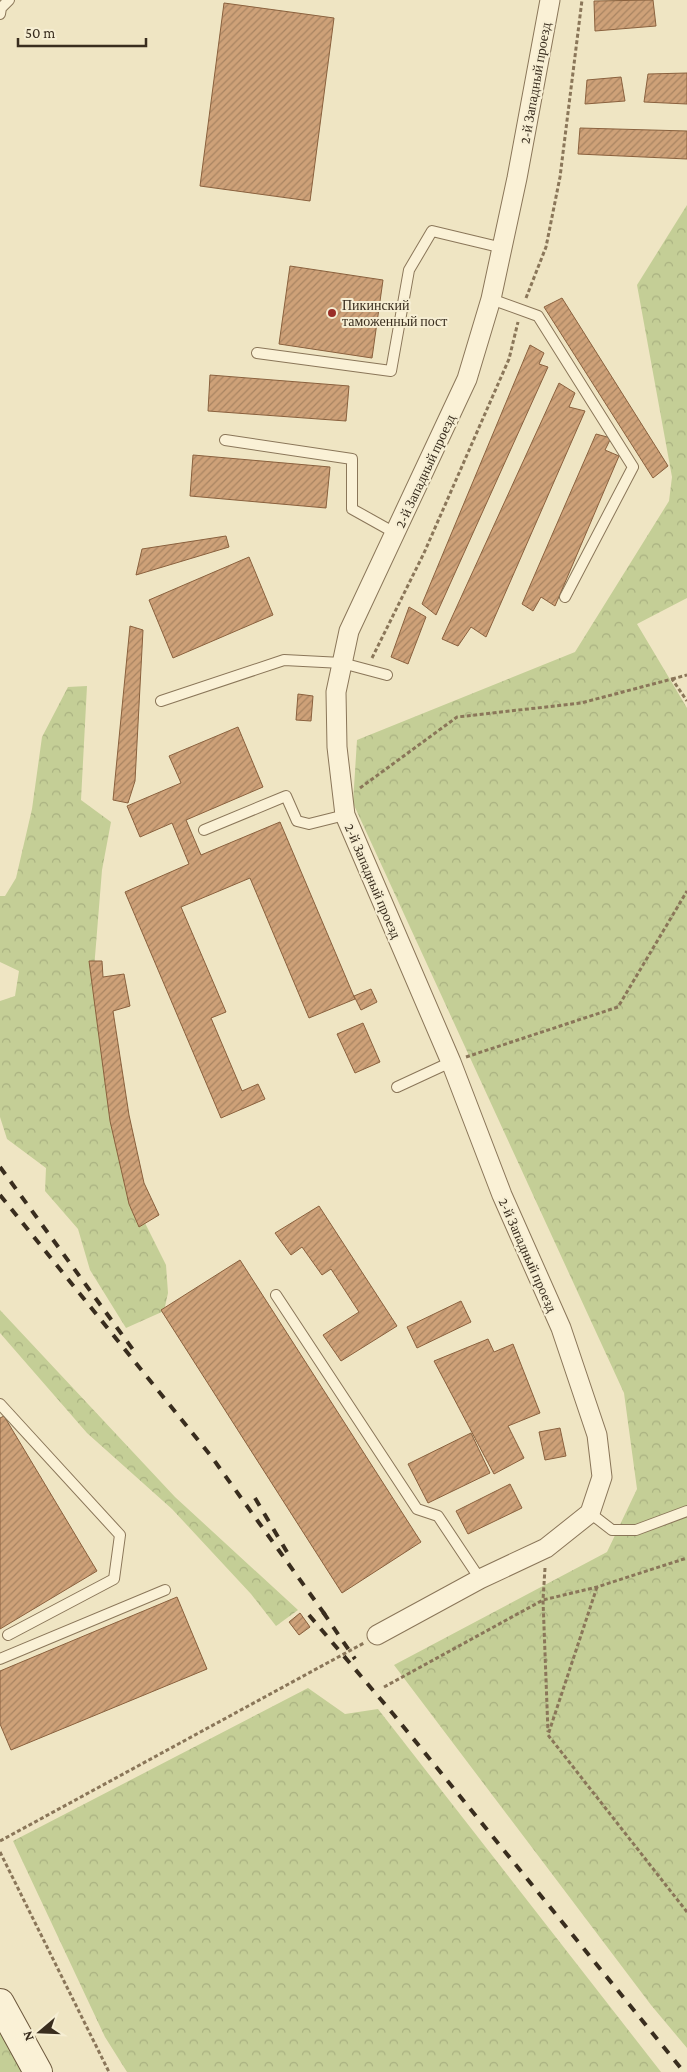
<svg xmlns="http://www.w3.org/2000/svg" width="687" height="2072" font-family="'Crimson Pro',serif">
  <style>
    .forest { fill: url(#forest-crowns) }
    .building { fill: url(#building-hatch); stroke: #8a613e }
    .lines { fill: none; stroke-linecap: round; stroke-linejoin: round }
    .service-casing { stroke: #8a7659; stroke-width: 12 }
    .minor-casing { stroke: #8a7659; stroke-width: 21 }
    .secondary-casing { stroke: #6c573c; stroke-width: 30 }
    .path { stroke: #8a7659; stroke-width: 3; stroke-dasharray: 4 2.5; stroke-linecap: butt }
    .service { stroke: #faf1d6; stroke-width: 10 }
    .minor { stroke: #faf1d6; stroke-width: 19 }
    .secondary { stroke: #faf1d6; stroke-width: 28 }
    .rail { stroke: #392d1e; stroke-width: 4; stroke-dasharray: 9 9; stroke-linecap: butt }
    .poi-dot { fill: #9a2e28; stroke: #f6eed3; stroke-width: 2 }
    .labels { text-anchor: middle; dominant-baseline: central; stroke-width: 4; stroke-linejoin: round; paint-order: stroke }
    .street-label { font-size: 14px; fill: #392d1e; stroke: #f6eed3 }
    .poi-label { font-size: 14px; fill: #392d1e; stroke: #f6eed3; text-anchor: start }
  </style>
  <defs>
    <pattern id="forest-crowns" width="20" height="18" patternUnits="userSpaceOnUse" patternTransform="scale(1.25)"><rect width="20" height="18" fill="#c4ce96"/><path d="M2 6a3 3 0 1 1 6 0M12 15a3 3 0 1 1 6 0" fill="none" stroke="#a9b181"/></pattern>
    <pattern id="building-hatch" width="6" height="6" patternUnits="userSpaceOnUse" patternTransform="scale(1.25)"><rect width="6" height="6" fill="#cea178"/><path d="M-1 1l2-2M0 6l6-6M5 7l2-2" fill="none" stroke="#a88462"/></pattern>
  </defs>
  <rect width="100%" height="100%" fill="#efe5c3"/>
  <g class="forest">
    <path d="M687,205V598L637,624L687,708V2048L651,2005L394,1665L607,1552L637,1489L624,1393L353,803L357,740L575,652L669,501L672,477L637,285Z"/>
    <path d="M87,686L81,800L111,822L102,870L94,969L137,1207L166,1265L168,1293L164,1311L126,1328L90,1270L78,1229L45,1191L46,1168L7,1139L0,1117V1001L15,996L19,971L0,962V896H5L16,878L32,809L42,737L68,687Z"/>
    <path d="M0,1310L175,1497L298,1610L276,1626L251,1594L172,1509L87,1433L0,1333Z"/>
    <path d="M308,1688L345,1714L378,1709L661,2072H127L105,2037L13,1841Z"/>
    <path d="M0,2032L24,2072H0Z"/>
  </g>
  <g class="building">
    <path d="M653,0L656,26L595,31L594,1Z"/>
    <path d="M224,3L334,18L310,201L200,186Z"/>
    <path d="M687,73V104L644,102L648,74Z"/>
    <path d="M621,77L625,101L585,104L587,80Z"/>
    <path d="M580,128L687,131V159L578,154Z"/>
    <path d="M290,266L383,280L372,358L279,344Z"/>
    <path d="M562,298L668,466L653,478L544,307Z"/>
    <path d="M530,345L544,353L539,364L548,367L436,615L422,604Z"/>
    <path d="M210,375L349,386L346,421L208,411Z"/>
    <path d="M559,383L575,393L569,407L585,411L486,637L471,627L458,646L442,639Z"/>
    <path d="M596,434L611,438L605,450L619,456L555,606L541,597L533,611L522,604Z"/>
    <path d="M193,455L330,467L326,508L190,496Z"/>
    <path d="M226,536L229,547L136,575L142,549Z"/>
    <path d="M249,557L273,615L173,658L149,600Z"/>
    <path d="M409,607L426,617L408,664L391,657Z"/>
    <path d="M130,626L143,630L135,781L128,803L113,800Z"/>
    <path d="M298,694L313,696L311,721L296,720Z"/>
    <path d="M238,727L263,787L186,820L201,855L280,822L355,999L309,1018L250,878L181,907L226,1012L211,1018L242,1091L258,1084L265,1099L221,1118L125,892L189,864L172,823L140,837L127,806L181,783L169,756Z"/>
    <path d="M89,961H102L103,977L124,974L130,1006L113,1011L129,1115L144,1183L159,1215L139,1227L129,1204L110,1121Z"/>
    <path d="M371,989L377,1002L361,1010L354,996Z"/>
    <path d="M363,1023L380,1062L355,1073L337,1034Z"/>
    <path d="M319,1206L397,1326L341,1361L323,1335L359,1312L331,1269L322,1275L302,1247L291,1255L275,1233Z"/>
    <path d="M240,1260L421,1542L342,1593L161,1310Z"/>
    <path d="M461,1301L471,1322L417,1348L407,1327Z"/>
    <path d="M488,1339L494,1352L513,1344L540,1413L508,1426L524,1458L494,1474L434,1361Z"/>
    <path d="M4,1416L97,1571L0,1629V1418Z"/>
    <path d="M560,1428L566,1456L545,1460L539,1432Z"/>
    <path d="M471,1433L490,1473L428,1503L408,1464Z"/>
    <path d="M510,1484L522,1508L468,1534L456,1511Z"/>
    <path d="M177,1597L207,1669L11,1750L0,1724V1671Z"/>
    <path d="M300,1613L310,1627L299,1635L289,1622Z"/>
  </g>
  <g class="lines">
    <defs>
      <g id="service">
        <path d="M0,14L1,8L9,0"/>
        <path d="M491,299L538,316L633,467L565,597"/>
        <path d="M257,353L391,371L409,270L432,231L503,248"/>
        <path d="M225,440L352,459V509L395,533"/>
        <path d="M161,701L284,660L342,663L387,675"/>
        <path d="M204,830L286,796L297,821L309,824L345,815"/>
        <path d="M397,1087L451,1062"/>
        <path d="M276,1295L417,1509L438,1516L480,1579"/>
        <path d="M0,1404L120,1535L114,1579L8,1635"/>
        <path d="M590,1513L612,1530H636L687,1511"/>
        <path d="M0,1659L165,1590"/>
      </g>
      <path id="minor" d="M377,1635L480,1579L546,1548L590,1513L602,1477L597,1435L561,1328L502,1195L451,1062L345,815L337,747L336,692L349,631L467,379L491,299L517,178L550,0"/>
      <path id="secondary" d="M0,2003L38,2072"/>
    </defs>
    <use href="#service" class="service-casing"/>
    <use href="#minor" class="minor-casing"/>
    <use href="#secondary" class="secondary-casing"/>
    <g class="path">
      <path d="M526,298L546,247L560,177L582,0"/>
      <path d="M372,658L424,553L509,359L518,322"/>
      <path d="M672,679L687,675"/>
      <path d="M360,788L457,717L581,703L672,679L687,701"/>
      <path d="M466,1057L618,1007L687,891"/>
      <path d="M545,1568L543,1600L548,1732"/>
      <path d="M597,1587L548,1735L687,1912"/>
      <path d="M384,1687L543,1600L597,1587L687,1558"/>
      <path d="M0,1841L364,1643"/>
      <path d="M0,1852L109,2072"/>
    </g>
    <use href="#service" class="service"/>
    <use href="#minor" class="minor"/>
    <use href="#secondary" class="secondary"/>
    <g class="rail">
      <path d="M0,1167L134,1351"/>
      <path d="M0,1195L211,1456L326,1616"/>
      <path d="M255,1498L287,1552"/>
      <path d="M323,1612L355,1659"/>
      <path d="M309,1615L394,1715L684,2072"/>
    </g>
  </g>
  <circle class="poi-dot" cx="332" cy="313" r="5"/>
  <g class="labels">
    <g class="street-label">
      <text transform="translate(535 83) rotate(-80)">2-й Западный проезд</text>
      <text transform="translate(425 471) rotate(-65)">2-й Западный проезд</text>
      <text transform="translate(373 881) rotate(67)">2-й Западный проезд</text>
      <text transform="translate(528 1255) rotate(66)">2-й Западный проезд</text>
    </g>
    <g class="poi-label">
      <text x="342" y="305">Пикинский<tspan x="342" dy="16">таможенный пост</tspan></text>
    </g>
  </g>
  <g transform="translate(40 2032) rotate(251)" stroke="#f6eed3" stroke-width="4" paint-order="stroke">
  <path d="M0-4L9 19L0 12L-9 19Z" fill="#392d1e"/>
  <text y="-8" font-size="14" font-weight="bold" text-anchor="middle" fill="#392d1e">N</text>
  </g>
  <path d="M18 38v8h128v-8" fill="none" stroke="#392d1e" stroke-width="2.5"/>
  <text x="25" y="38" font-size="15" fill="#392d1e" stroke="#f6eed3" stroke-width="4" paint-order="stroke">50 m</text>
</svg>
